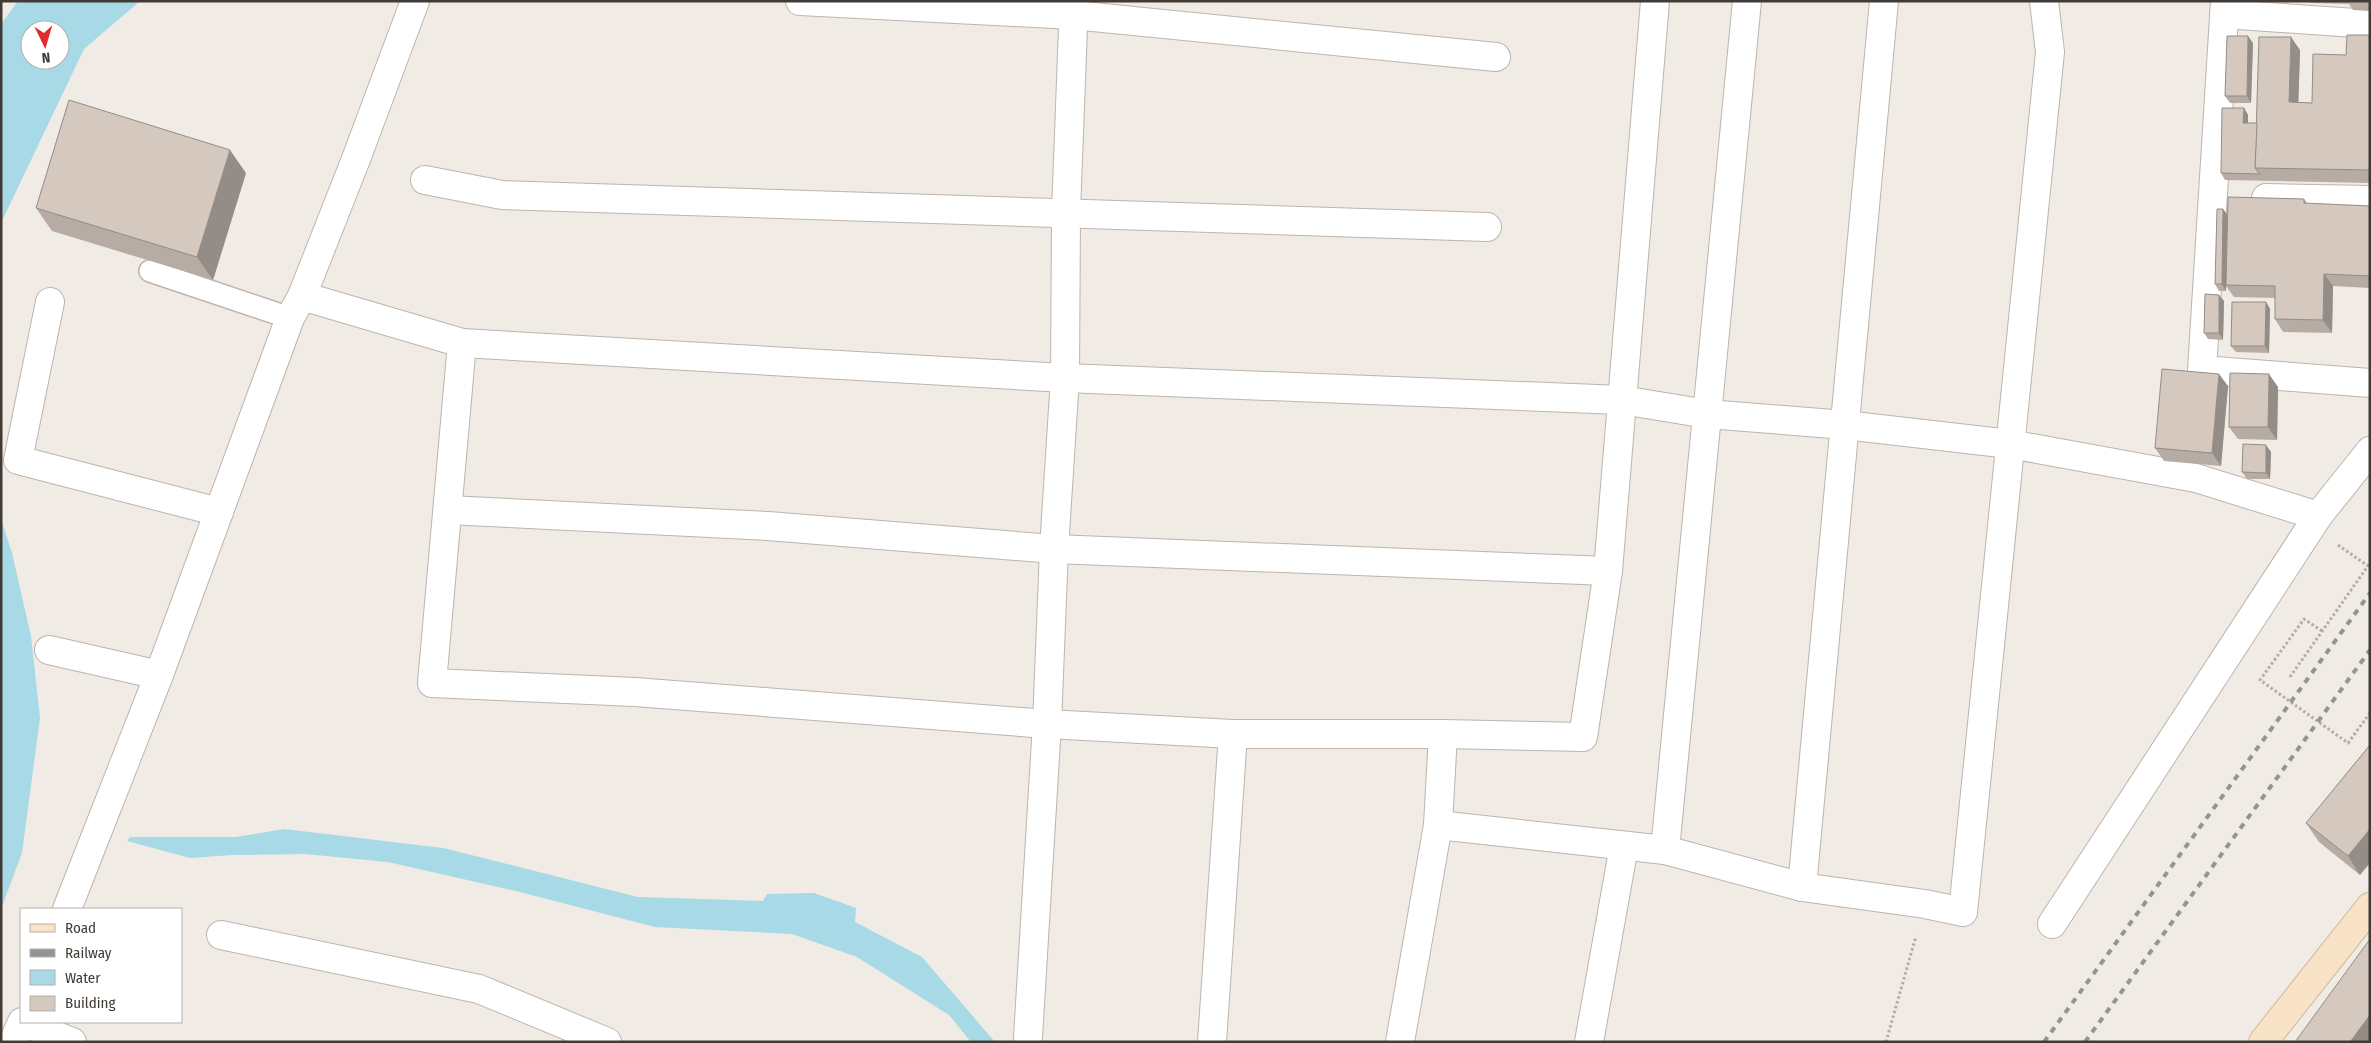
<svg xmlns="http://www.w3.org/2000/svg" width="2371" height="1043" font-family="'Fira Sans Condensed',sans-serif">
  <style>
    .water { fill: #a7d9e7; fill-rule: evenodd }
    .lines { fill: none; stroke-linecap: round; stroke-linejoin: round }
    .lane-casing { stroke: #beb4ac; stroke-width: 24 }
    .street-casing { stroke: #beb4ac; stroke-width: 30 }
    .secondary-casing { stroke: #cfb89b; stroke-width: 30 }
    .path { stroke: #bbaa9c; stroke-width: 3; stroke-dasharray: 2.5 2.5; stroke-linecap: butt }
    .lane { stroke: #fff; stroke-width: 21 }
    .street { stroke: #fff; stroke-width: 28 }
    .secondary { stroke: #f8e3c7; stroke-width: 28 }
    .rail { stroke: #949494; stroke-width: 4; stroke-dasharray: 6 6; stroke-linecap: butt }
    .wall { fill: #b6aca4 }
    .shaded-wall { fill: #948c86 }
    .building { fill: #d4c8bf; stroke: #948c86 }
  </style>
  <rect width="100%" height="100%" fill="#f0ebe5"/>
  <g class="water">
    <path d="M18,1H140L84,49L1,223V24ZM30,30H60V60H30Z"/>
    <path d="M1,519L12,553L31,636L40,718L22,853L1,909Z"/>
    <path d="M284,829L443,848L638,897L763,901L767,894L814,893L856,908L855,922L922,957L995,1042H971L949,1015L857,957L792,934L655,927L516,891L388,862L305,854L232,855L190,858L127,841L130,837H236Z"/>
  </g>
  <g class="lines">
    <defs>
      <path id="lane" d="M150,271L290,318"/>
      <g id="street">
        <path d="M800,1L1073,15L1496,57"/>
        <path d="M2225,1L2202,370L2370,383"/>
        <path d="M2224,14L2370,24"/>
        <path d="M425,180L502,195L1487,227"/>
        <path d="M2266,198L2370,200"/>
        <path d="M302,296L462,343L432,683L635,692L1047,724L1233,734L1212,1042"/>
        <path d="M50,302L18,460L219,512"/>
        <path d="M462,343L1065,378L1622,400L1707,414L1845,425L2010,444L2196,478L2318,516"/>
        <path d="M448,510L768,526L1054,549L1608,571"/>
        <path d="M49,650L159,675"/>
        <path d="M1233,734H1443L1583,737L1608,571L1655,1"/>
        <path d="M1443,734L1438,825L1665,850L1802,887L1925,904L1963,912L2050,52L2044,1"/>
        <path d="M1665,850L1747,1"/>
        <path d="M1802,887L1884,1"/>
        <path d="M67,909L159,675L290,318L302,296L356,159L415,1"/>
        <path d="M2052,924L2318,516L2370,451"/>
        <path d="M221,935L479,989L607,1042"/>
        <path d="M1028,1037L1047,724L1054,549L1065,378L1066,212L1074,1"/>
        <path d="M13,1042L22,1022L72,1042"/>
        <path d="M1400,1042L1438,825"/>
        <path d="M1589,1042L1624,846"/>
      </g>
      <path id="secondary" d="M2263,1042L2370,907"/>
    </defs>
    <use href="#lane" class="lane-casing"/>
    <use href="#street" class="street-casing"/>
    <use href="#secondary" class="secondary-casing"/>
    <g class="path">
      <path d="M2338,545L2368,566"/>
      <path d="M2322,631L2304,619L2260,680L2348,743L2370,713"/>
      <path d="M2290,677L2370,563"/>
      <path d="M1886,1042L1916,936"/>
    </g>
    <use href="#lane" class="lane"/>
    <use href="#street" class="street"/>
    <use href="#secondary" class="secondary"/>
    <g class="rail">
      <path d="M2044,1042L2370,593"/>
      <path d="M2085,1042L2370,650"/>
    </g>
  </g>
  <g class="wall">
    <path d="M2309,1H2370V11L2353,10L2349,4L2310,3Z"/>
    <path d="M2370,35V183L2225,180L2221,173L2244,108L2248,115V123H2257L2300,50L2298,102L2312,103L2346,55Z"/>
    <path d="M2253,43L2251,103H2230L2225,96Z"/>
    <path d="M246,173L213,280L52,231L36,208Z"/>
    <path d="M2304,199L2308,204L2370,206V288L2333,286L2332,333L2283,332L2275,319V298L2234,297L2226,286V291H2219L2215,284L2223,209L2228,215Z"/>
    <path d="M2219,295L2224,301L2223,340L2208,339L2204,333Z"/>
    <path d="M2266,302L2270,309L2269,353L2236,352L2231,346Z"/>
    <path d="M2228,386L2221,466L2164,461L2155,448Z"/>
    <path d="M2278,387L2277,440L2238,439L2229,427Z"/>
    <path d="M2271,452L2270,479H2247L2242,472Z"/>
    <path d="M2370,745L2360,875L2319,842L2306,823Z"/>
  </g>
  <g class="shaded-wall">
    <path d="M2248,36L2253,43L2251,103L2247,96Z"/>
    <path d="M2291,37L2300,50L2298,115L2289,102Z"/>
    <path d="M2244,108L2248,115V130L2243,123Z"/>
    <path d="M230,150L246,173L213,280L197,257Z"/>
    <path d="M2223,209L2228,216L2226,291L2222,284Z"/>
    <path d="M2324,274L2333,286L2332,333L2323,320Z"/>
    <path d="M2219,295L2224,301L2223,340L2219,333Z"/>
    <path d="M2266,302L2270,309L2269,353L2265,346Z"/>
    <path d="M2219,374L2228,386L2221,466L2212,453Z"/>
    <path d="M2269,374L2278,387L2277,440L2268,427Z"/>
    <path d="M2266,445L2271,452L2270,479L2266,473Z"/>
    <path d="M2370,829V863L2360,875L2348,856Z"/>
    <path d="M2370,1015V1036L2368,1034L2370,1037V1039L2368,1042H2350Z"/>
  </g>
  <g class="building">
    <path d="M2347,35H2370V170L2255,168L2259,37H2291L2289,102L2312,103L2313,54L2346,55Z"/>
    <path d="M2227,36H2248L2247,96H2225Z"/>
    <path d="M69,100L230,150L197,257L36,208Z"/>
    <path d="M2222,108H2244L2243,123H2257L2255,168L2260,174L2221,173Z"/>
    <path d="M2228,197L2304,199V203L2370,206V276L2324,274L2323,320L2275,319V286L2226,285Z"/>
    <path d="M2217,209H2223L2222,284H2215Z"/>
    <path d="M2205,294L2219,295V333H2204Z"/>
    <path d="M2232,302H2266L2265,346H2231Z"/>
    <path d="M2162,369L2219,374L2212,453L2155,448Z"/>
    <path d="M2230,373L2269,374L2268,427H2229Z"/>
    <path d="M2243,444L2266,445V473L2242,472Z"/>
    <path d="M2370,745V829L2348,856L2306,823Z"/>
    <path d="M2370,939V1015L2350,1042H2295Z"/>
  </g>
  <rect width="2371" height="1043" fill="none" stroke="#423b35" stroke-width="5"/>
  <rect x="20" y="908" width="162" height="115" fill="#ffffff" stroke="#b3b1ae"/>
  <rect x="30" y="924" width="25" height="8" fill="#f8e3c7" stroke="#b3b1ae"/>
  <text x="65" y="933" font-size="15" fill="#423b35">Road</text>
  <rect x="30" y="949" width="25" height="8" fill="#949494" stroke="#b3b1ae"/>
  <text x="65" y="958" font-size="15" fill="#423b35">Railway</text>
  <rect x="30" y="970" width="25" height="15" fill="#a7d9e7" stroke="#b3b1ae"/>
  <text x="65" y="983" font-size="15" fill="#423b35">Water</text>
  <rect x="30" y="996" width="25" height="15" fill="#d4c8bf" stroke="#b3b1ae"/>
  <text x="65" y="1008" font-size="15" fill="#423b35">Building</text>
  <g transform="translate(45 45) rotate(175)"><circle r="24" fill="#ffffff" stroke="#b3b1ae"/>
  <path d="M0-4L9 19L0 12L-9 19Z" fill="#e22a30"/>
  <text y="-8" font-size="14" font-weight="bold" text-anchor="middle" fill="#423b35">N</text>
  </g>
</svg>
